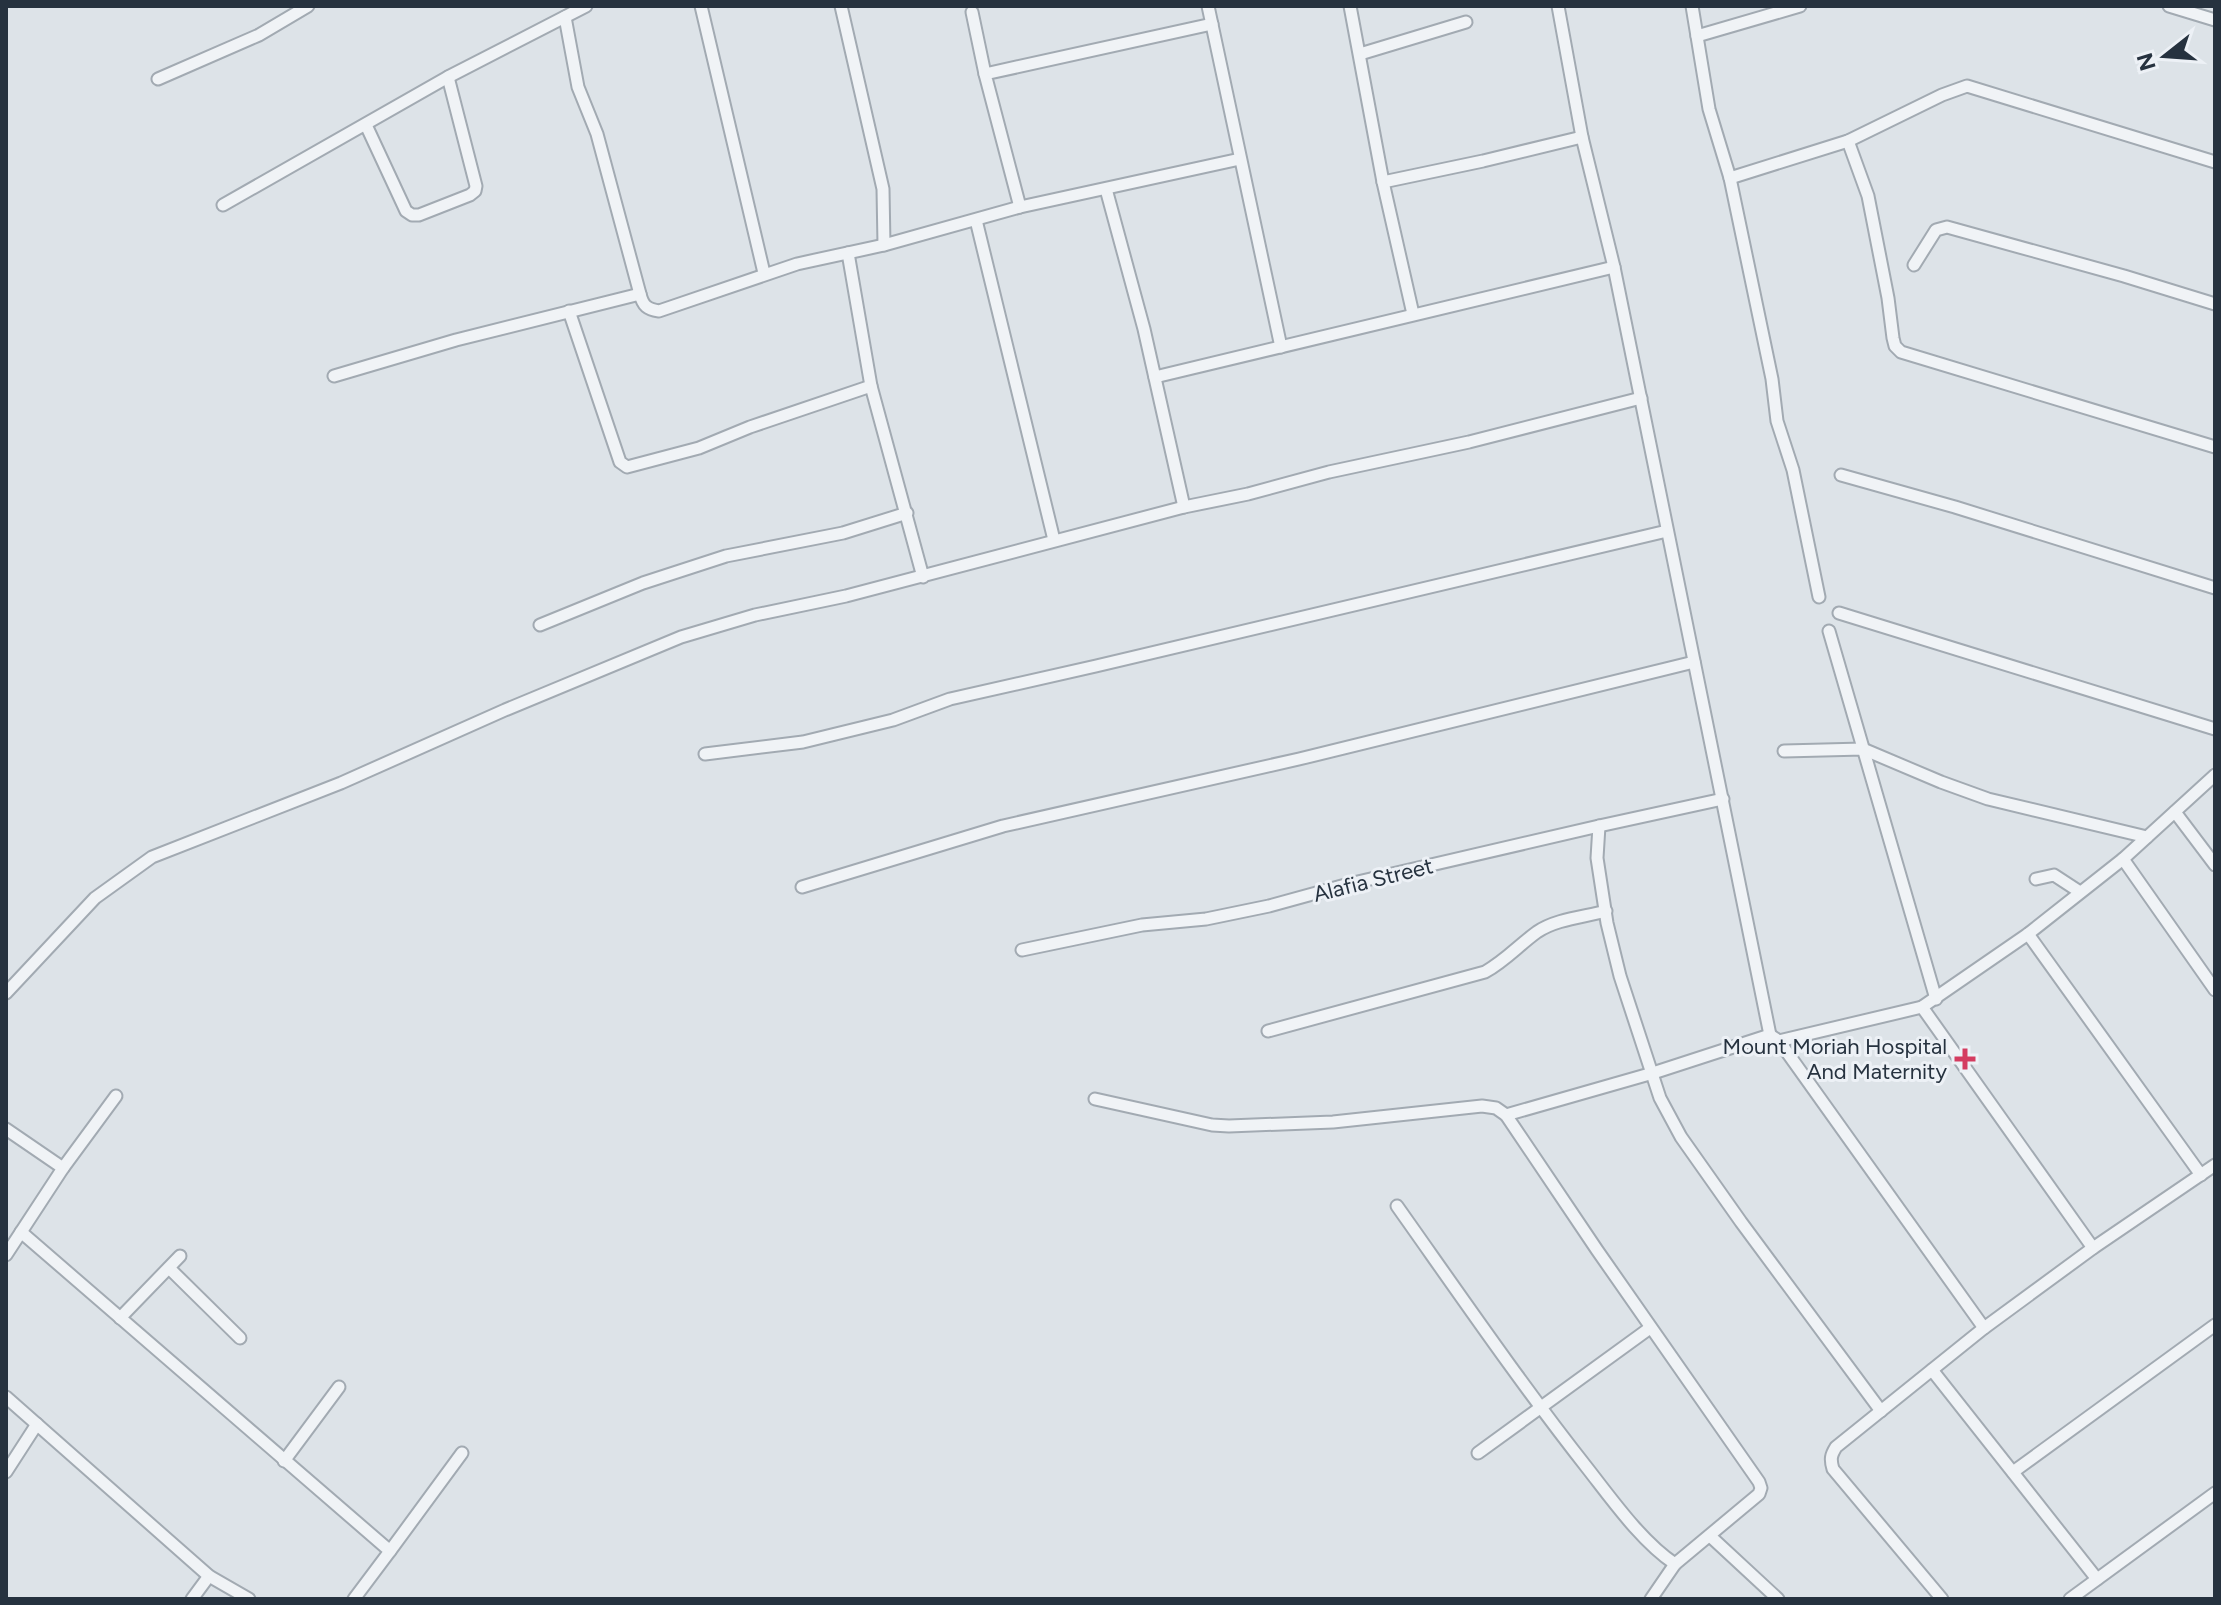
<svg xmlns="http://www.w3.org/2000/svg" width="2221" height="1605" font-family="Figtree,sans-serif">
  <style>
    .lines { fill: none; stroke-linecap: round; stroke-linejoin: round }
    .minor-casing { stroke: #a2aab2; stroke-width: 15 }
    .minor { stroke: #f0f3f6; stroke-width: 11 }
    .poi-dot { fill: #d43c60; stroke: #edf1f6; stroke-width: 3 }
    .labels { text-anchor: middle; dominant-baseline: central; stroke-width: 6; stroke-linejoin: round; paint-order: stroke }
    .street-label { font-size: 22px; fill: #26323f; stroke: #edf1f6 }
    .poi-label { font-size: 22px; fill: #26323f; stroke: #edf1f6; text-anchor: end }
  </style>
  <rect width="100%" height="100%" fill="#dde3e8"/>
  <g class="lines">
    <defs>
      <g id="minor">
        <path d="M701,6L764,273"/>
        <path d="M841,6L883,189L884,245"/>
        <path d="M1208,6L1281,347"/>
        <path d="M1350,6L1383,182L1413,314"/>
        <path d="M1558,6L1582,137L1614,267L1770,1035"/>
        <path d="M1692,6L1709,109L1730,178L1772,379L1777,421L1793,470L1819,597"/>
        <path d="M2169,6L2215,20"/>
        <path d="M972,12L985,74"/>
        <path d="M565,17L578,87L597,134L640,294C643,306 647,309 659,311L797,264L884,245L1020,207L1240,159"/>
        <path d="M1697,36L1800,6"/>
        <path d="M1360,54L1466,22"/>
        <path d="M158,79L259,35L308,6"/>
        <path d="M366,125L406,211L412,215H419L470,195L475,191L476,186L448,77"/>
        <path d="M1848,141L1868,196L1888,298L1893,338L1895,346L1901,352L2215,447"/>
        <path d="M1730,178L1848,141L1942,95L1967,86L2215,162"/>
        <path d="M1383,182L1483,161L1582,137"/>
        <path d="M1106,189L1144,329L1184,507"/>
        <path d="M223,205L448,77L586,6"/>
        <path d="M1020,207L985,74L1212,24"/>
        <path d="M976,220L1054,540"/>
        <path d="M848,253L871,386L923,577"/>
        <path d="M1914,265L1936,230L1947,227L2124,276L2215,304"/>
        <path d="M569,311L620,462L627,467L699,448L750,427L871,386"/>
        <path d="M334,376L456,340L640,294"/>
        <path d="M1155,377L1614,267"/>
        <path d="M1841,475L1955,507L2215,588"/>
        <path d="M1839,613L2215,729"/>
        <path d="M540,625L643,583L726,556L843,533L907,513"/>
        <path d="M1829,631L1936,999"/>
        <path d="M1784,751L1863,749L1941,782L1988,799L2147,837"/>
        <path d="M705,754L803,742L893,720L950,699L1096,666L1667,531"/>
        <path d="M2175,812L2215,865"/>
        <path d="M1599,826L1597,858L1607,923L1620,976L1660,1098L1681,1137L1741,1222L1881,1411"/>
        <path d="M2123,859L2215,990"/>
        <path d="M2036,879L2054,875L2080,892"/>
        <path d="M802,887L1003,826L1299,759L1694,662"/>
        <path d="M2028,934L2201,1175"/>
        <path d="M1022,950L1142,925L1206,919L1269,906L1349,884L1599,826L1723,799"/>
        <path d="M6,993L95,898L152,857L341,783L505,710L681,637L755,615L846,596L1184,507L1248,494L1329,472L1469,442L1641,398"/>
        <path d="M1922,1007L2093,1248"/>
        <path d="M1268,1031L1485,972C1505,961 1519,945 1537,932C1556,919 1584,917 1606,911"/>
        <path d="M1779,1041L1984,1328"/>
        <path d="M1095,1099L1212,1125L1229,1126L1333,1122L1482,1106L1496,1108L1506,1115L1597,1250L1759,1482L1761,1488L1759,1494L1675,1564C1642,1542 1613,1501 1588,1469C1521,1384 1460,1295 1397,1206"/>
        <path d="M1506,1115L1653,1073L1770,1035L1779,1041L1922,1007L2028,934L2123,859L2215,775"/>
        <path d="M6,1129L63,1168L6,1255"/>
        <path d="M63,1168L116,1096"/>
        <path d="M21,1232L390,1551L354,1599"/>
        <path d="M169,1268L240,1338"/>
        <path d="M120,1318L180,1256"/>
        <path d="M1932,1370L2097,1579"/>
        <path d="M6,1397L209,1576L249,1599"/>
        <path d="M1478,1453L1650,1328"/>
        <path d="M284,1461L339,1387"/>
        <path d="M6,1472L37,1424"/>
        <path d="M2013,1472L2215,1325"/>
        <path d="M1710,1536L1778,1599"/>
        <path d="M390,1551L462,1453"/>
        <path d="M192,1599L209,1576"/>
        <path d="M1651,1599L1675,1564"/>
        <path d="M1942,1599L1833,1469C1830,1459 1831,1455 1836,1447L1984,1328L2093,1248L2215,1165"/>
        <path d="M2070,1599L2215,1493"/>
      </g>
    </defs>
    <use href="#minor" class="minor-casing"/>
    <use href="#minor" class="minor"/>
  </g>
  <path class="poi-dot" d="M1961 1047h8v8h8v8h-8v8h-8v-8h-8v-8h8z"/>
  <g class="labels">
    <g class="street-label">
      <text transform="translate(1373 880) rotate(-14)">Alafia Street</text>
    </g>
    <g class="poi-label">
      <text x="1947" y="1046">Mount Moriah Hospital<tspan x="1947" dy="25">And Maternity</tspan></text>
    </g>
  </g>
  <rect width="2221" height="1605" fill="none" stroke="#26323f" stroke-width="16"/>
  <g transform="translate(2165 56) rotate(253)" stroke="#edf1f6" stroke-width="6" paint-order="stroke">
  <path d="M0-6L14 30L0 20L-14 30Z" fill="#26323f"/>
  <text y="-12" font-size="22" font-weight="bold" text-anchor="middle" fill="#26323f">N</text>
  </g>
</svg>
